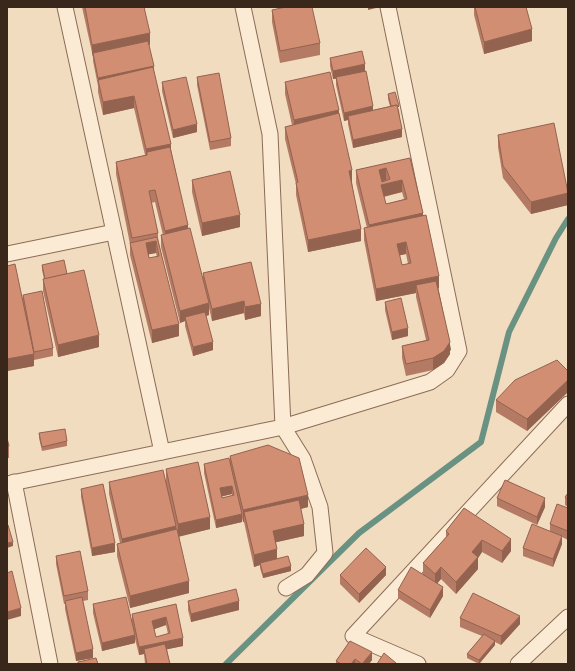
<svg xmlns="http://www.w3.org/2000/svg" width="575" height="671" font-family="Bitter,serif">
  <style>
    .lines { fill: none; stroke-linecap: round; stroke-linejoin: round }
    .stream { stroke: #6a9282; stroke-width: 6 }
    .minor-casing { stroke: #8c6c57; stroke-width: 17 }
    .minor { stroke: #fbead4; stroke-width: 15 }
    .wall { fill: #b57a63; fill-rule: evenodd }
    .shaded-wall { fill: #936350 }
    .building { fill: #d28e73; stroke: #936350; fill-rule: evenodd }
  </style>
  <rect width="100%" height="100%" fill="#f1dcc0"/>
  <g class="lines">
    <path class="stream" d="M226,664L359,533L481,442L509,332L556,238L568,219"/>
    <defs>
      <g id="minor">
        <path d="M65,7L162,452"/>
        <path d="M243,7L270,134L283,427L303,459L320,507L325,553L307,575L286,588"/>
        <path d="M7,254L114,232"/>
        <path d="M14,482L50,664"/>
        <path d="M7,484L283,427L430,382L447,370L459,351L388,7"/>
        <path d="M418,664L353,636L568,404"/>
        <path d="M518,664L568,617"/>
      </g>
    </defs>
    <use href="#minor" class="minor-casing"/>
    <use href="#minor" class="minor"/>
  </g>
  <g class="wall">
    <path d="M82,7H144L149,45L154,71L188,228L203,282V273L251,262L261,316L245,320L244,313L212,321L209,308V315L206,316L213,350L193,356L185,326V321L180,323L161,247V235H163L155,202L151,203L158,233V238L179,336L152,343L130,255V244L116,174V162L145,155L134,108L103,115L98,92V86L93,61V57ZM156,253L157,257L149,258L148,254Z"/>
    <path d="M474,7H526L532,41L484,54L474,15Z"/>
    <path d="M272,10L320,43V55L280,63L272,22Z"/>
    <path d="M330,58L365,71L373,110L390,106L388,99V94L399,110L402,137L353,148L348,124V120L344,121L336,85V79H333L330,66Z"/>
    <path d="M197,77L231,138V146L210,150L197,85Z"/>
    <path d="M162,82L197,132L173,138L162,91Z"/>
    <path d="M285,82L339,113L352,182L361,241L308,252L296,195V184L285,139V127L292,125L285,94Z"/>
    <path d="M498,135L568,192V205L531,214L503,178L498,147Z"/>
    <path d="M410,158L439,288H438L450,354L444,363L433,370L406,376L402,358V346L426,340L416,297V293L376,301L364,240V228H367L356,183V170ZM402,192L404,199L386,204L384,197ZM406,254L408,264L402,265L399,255Z"/>
    <path d="M192,180L240,227L202,236L192,192Z"/>
    <path d="M42,265L67,274L99,347L58,357L43,291V279H44L42,270Z"/>
    <path d="M7,266L23,299V295L53,348V356L34,360V366L7,371Z"/>
    <path d="M385,302L408,336L392,340L385,310Z"/>
    <path d="M568,371V392L527,431L496,412V400Z"/>
    <path d="M39,433L67,441V446L42,451L39,438Z"/>
    <path d="M7,438L9,446V458H7Z"/>
    <path d="M230,456L308,507L301,509L304,536L276,542L277,559L291,571L263,578L260,568V565L254,567L244,522H243L242,518V522L216,528L204,473V464L230,463ZM232,494V496L222,498V496Z"/>
    <path d="M166,469L210,529L179,536L189,593L130,608L117,556V544L120,543L109,494V482L166,481Z"/>
    <path d="M81,489L115,552L92,556L81,497Z"/>
    <path d="M568,493V507L565,505V497Z"/>
    <path d="M497,498L545,507L537,525L497,506Z"/>
    <path d="M464,508L511,551L502,563L482,552L478,558V569L456,594L441,579L437,583L443,596L430,618L398,598V590L423,575V563L446,537V531Z"/>
    <path d="M568,508V540L562,537V544L553,567L523,556V548L550,531V524Z"/>
    <path d="M56,556L88,591V600L83,601L93,658L76,661L65,609V604H64L56,564Z"/>
    <path d="M340,575H386L359,603L340,584Z"/>
    <path d="M188,601L239,610L191,622L188,610Z"/>
    <path d="M93,604L132,619V614L176,604L183,646L167,649L170,664H145L144,654L139,655L135,639V643L102,651L93,613ZM166,625L168,634L156,637L154,629Z"/>
    <path d="M460,618L520,624L501,645L495,642V645L479,664L467,658V654L482,636L460,627Z"/>
    <path d="M350,641L372,660L369,664H336V661Z"/>
  </g>
  <g class="shaded-wall">
    <path d="M368,7H380L368,10Z"/>
    <path d="M532,29V41L484,54V42Z"/>
    <path d="M150,33V45L94,57L93,53L92,57V45Z"/>
    <path d="M365,64V72L333,79V71Z"/>
    <path d="M154,66V75L98,80V86V78Z"/>
    <path d="M134,96V108L103,115V102Z"/>
    <path d="M373,106V115L348,116V120L344,121V113Z"/>
    <path d="M339,110V123L294,132V120Z"/>
    <path d="M197,124V132L173,138V130Z"/>
    <path d="M402,129V137L353,148V140Z"/>
    <path d="M171,144V156L147,152V161H146V149Z"/>
    <path d="M386,168V180L379,182V170Z"/>
    <path d="M352,170V182L349,183V171Z"/>
    <path d="M402,180V192L381,197V185Z"/>
    <path d="M568,193V205L531,214V202Z"/>
    <path d="M423,213V225L369,237V225Z"/>
    <path d="M240,215V227L202,236V223Z"/>
    <path d="M188,225V237L165,243V231Z"/>
    <path d="M361,229V241L308,252V240Z"/>
    <path d="M156,241V253L146,255V243Z"/>
    <path d="M406,242V254L397,256V244Z"/>
    <path d="M439,276V288L418,292L416,285V293L376,301V289Z"/>
    <path d="M244,301V313L212,321V309Z"/>
    <path d="M209,303V315L186,321L185,317V321L180,323V311Z"/>
    <path d="M261,304V316L245,320V307Z"/>
    <path d="M179,324V336L152,343V330Z"/>
    <path d="M408,328V336L392,340V332Z"/>
    <path d="M99,335V347L58,357V345Z"/>
    <path d="M213,342V350L193,356V347Z"/>
    <path d="M450,342V354L444,363L433,370V358Z"/>
    <path d="M34,354V366L7,371V359Z"/>
    <path d="M568,380V392L527,431V419Z"/>
    <path d="M232,486V494L220,497V488Z"/>
    <path d="M308,495V507L246,522L244,512V522H243V510Z"/>
    <path d="M545,498V507L537,525V517Z"/>
    <path d="M242,514V522L216,528V520Z"/>
    <path d="M210,517V529L178,537V524Z"/>
    <path d="M304,524V536L273,543V531Z"/>
    <path d="M176,526V538L122,551V539Z"/>
    <path d="M562,536V544L553,567V559Z"/>
    <path d="M511,539V551L502,563V551Z"/>
    <path d="M482,540V552L478,558V569L456,594V582L472,552Z"/>
    <path d="M13,542V546L7,548V543Z"/>
    <path d="M115,543V552L92,556V548Z"/>
    <path d="M277,549V561L260,563V565L254,567V555Z"/>
    <path d="M291,566V571L263,578V574Z"/>
    <path d="M386,567V575L359,603V594Z"/>
    <path d="M441,567V579L435,586V574Z"/>
    <path d="M189,581V593L130,608V596Z"/>
    <path d="M443,587V596L430,618V610Z"/>
    <path d="M239,601V610L191,622V614Z"/>
    <path d="M21,608V616L7,620V612Z"/>
    <path d="M520,616V624L501,645V636Z"/>
    <path d="M166,617V625L152,630V621Z"/>
    <path d="M135,635V643L102,651V643Z"/>
    <path d="M183,638V646L145,654L144,649V654L139,655V647Z"/>
    <path d="M495,641V645L479,664V660Z"/>
    <path d="M93,649V658L76,661V653Z"/>
    <path d="M372,652V660L369,664H362Z"/>
    <path d="M355,659V664H351Z"/>
  </g>
  <g class="building">
    <path d="M85,7H144L150,33L92,45Z"/>
    <path d="M286,7H312L320,43L280,51L272,10Z"/>
    <path d="M475,7H526L532,29L484,42Z"/>
    <path d="M148,41L154,66L98,78L93,53Z"/>
    <path d="M362,51L365,64L333,71L330,58Z"/>
    <path d="M153,67L171,144L146,149L134,96L103,102L98,80Z"/>
    <path d="M366,71L373,106L344,113L336,77Z"/>
    <path d="M330,72L339,110L294,120L285,82Z"/>
    <path d="M219,73L231,138L210,142L197,77Z"/>
    <path d="M186,77L197,124L173,130L162,82Z"/>
    <path d="M395,92L399,106L398,107L397,105L391,106L388,94Z"/>
    <path d="M397,105L402,129L353,140L348,116Z"/>
    <path d="M339,113L352,170L349,171L361,229L308,240L296,183L298,182L285,127Z"/>
    <path d="M554,123L568,193L531,202L503,166L498,135Z"/>
    <path d="M170,147L188,225L165,231L155,190L149,191L158,233L132,238L116,162L147,155V152Z"/>
    <path d="M410,158L423,213L369,225L356,170ZM386,168L390,179L382,182L379,170ZM402,180L407,199L386,204L381,185Z"/>
    <path d="M230,171L240,215L202,223L192,180Z"/>
    <path d="M426,215L439,276L376,289L364,228ZM406,242L411,263L402,265L397,244Z"/>
    <path d="M190,228L209,303L180,311L161,235Z"/>
    <path d="M157,237L179,324L152,330L130,243ZM156,241L159,256L149,258L146,243Z"/>
    <path d="M64,260L67,274L45,279L42,265Z"/>
    <path d="M251,262L261,304L245,307L244,301L212,309L203,273Z"/>
    <path d="M15,264L34,354L7,359V266Z"/>
    <path d="M84,270L99,335L58,345L43,279Z"/>
    <path d="M436,281L450,342L444,351L433,358L406,364L402,346L429,340L416,285Z"/>
    <path d="M42,291L53,348L34,352L23,295Z"/>
    <path d="M401,298L408,328L392,332L385,302Z"/>
    <path d="M205,312L213,342L193,347L185,317Z"/>
    <path d="M557,360L568,371V380L527,419L496,400L515,380Z"/>
    <path d="M65,429L67,441L42,447L39,433Z"/>
    <path d="M7,438L9,446H7Z"/>
    <path d="M268,445L299,458L308,495L243,510L230,456Z"/>
    <path d="M229,458L242,514L216,520L204,464ZM232,486L234,495L222,498L220,488Z"/>
    <path d="M198,462L210,517L178,524L166,469Z"/>
    <path d="M163,470L176,526L122,539L109,482Z"/>
    <path d="M505,480L545,498L537,517L497,498Z"/>
    <path d="M103,484L115,543L92,548L81,489Z"/>
    <path d="M568,493V499L565,497Z"/>
    <path d="M299,500L304,524L273,531L277,549L254,555L244,512Z"/>
    <path d="M557,504L568,508V531L550,524Z"/>
    <path d="M464,508L511,539L502,551L482,540L472,552L478,557L456,582L441,567L435,574L423,563L449,534L446,531Z"/>
    <path d="M532,524L562,536L553,559L523,548Z"/>
    <path d="M7,525H8L13,542L7,543Z"/>
    <path d="M177,529L189,581L130,596L117,544Z"/>
    <path d="M366,548L386,567L359,594L340,575Z"/>
    <path d="M80,551L88,591L64,596L56,556Z"/>
    <path d="M288,556L291,566L263,574L260,563Z"/>
    <path d="M411,567L443,587L430,610L398,590Z"/>
    <path d="M12,571L21,608L7,612V573Z"/>
    <path d="M236,589L239,601L191,614L188,601Z"/>
    <path d="M473,593L520,616L501,636L460,618Z"/>
    <path d="M82,597L93,649L76,653L65,601Z"/>
    <path d="M126,597L135,635L102,643L93,604Z"/>
    <path d="M176,604L183,638L139,647L132,614ZM166,617L170,633L156,637L152,621Z"/>
    <path d="M484,634L495,641L479,660L467,654Z"/>
    <path d="M350,641L372,652L362,664L355,659L351,664H341L336,661Z"/>
    <path d="M165,644L170,664H147L144,649Z"/>
    <path d="M384,653L396,663L395,664H377Z"/>
    <path d="M96,658L98,664H78V662Z"/>
  </g>
  <rect width="575" height="671" fill="none" stroke="#3a271c" stroke-width="16"/>
</svg>
